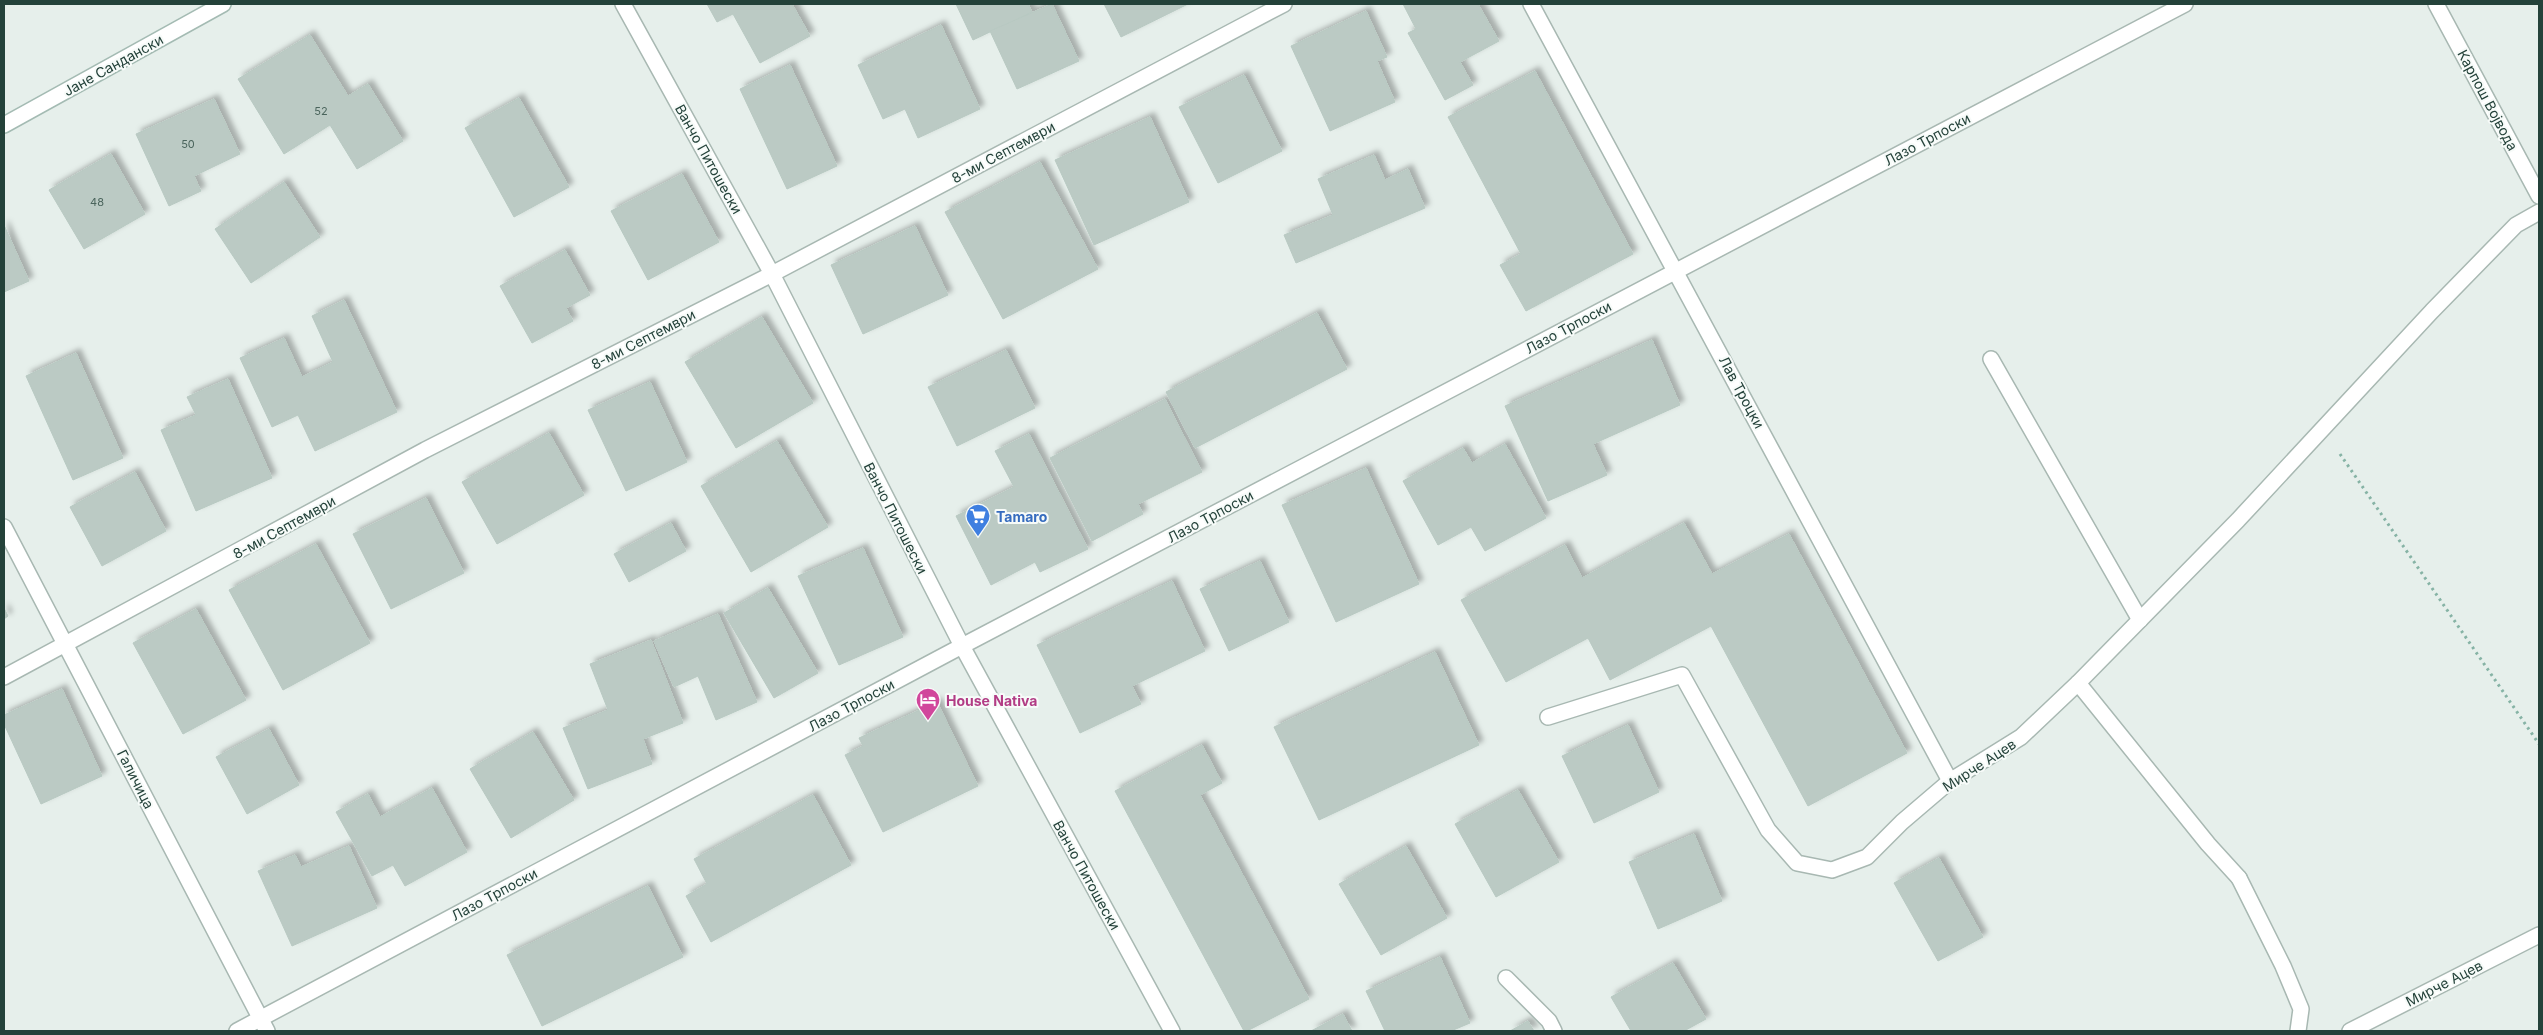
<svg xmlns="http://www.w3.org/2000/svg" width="2543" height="1035" font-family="Inter,sans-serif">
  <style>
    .building { fill: #bbcac4; stroke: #b8c9c2; filter: url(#shadow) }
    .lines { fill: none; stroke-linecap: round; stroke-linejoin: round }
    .lane-casing { stroke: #a8b8b2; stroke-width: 18 }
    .street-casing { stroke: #a8b8b2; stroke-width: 18 }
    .secondary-casing { stroke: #a4bbb3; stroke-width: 18 }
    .path { stroke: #86b3a5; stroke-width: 3; stroke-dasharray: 2.5 4; stroke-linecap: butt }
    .lane { stroke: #fff; stroke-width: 15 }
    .street { stroke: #fff; stroke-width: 15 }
    .secondary { stroke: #fff; stroke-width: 15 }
    .labels { text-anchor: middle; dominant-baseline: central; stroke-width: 4; stroke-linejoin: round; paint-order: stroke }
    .number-label { font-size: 11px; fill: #4a645c }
    .street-label { font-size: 14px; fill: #24423a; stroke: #f7fbf9 }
    .shop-label { font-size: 14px; font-weight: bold; fill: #366cbe; stroke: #f7fbf9; text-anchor: start }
    .hotel-label { font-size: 14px; font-weight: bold; fill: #b23c85; stroke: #f7fbf9; text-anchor: start }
  </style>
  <defs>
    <filter id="shadow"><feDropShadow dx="4.5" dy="-4.5" stdDeviation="2.5" flood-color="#0004"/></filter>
  </defs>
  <rect width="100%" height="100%" fill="#e6efeb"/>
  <g class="building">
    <path d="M707,4H792L810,36L760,63L733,14L717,22Z"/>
    <path d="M956,4H1028L1032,12L973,40Z"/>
    <path d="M1052,4L1079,61L1017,89L990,31Z"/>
    <path d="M1104,4H1188L1121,37Z"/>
    <path d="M1403,4H1478L1499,41L1460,62L1473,85L1445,100L1408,33L1416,29Z"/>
    <path d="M1366,11L1387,57L1377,61L1395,102L1330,131L1291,46Z"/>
    <path d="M941,25L980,109L918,138L905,109L883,119L858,65Z"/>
    <path d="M310,35L348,96L368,84L403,141L357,169L330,125L284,154L238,79Z"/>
    <path d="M790,65L837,166L787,189L740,89Z"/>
    <path d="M1535,71L1633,254L1526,311L1500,265L1521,254L1448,117Z"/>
    <path d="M1244,75L1282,151L1218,183L1179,107Z"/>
    <path d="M519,98L569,187L514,217L465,128Z"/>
    <path d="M214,99L240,154L194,176L201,191L169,206L136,134Z"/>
    <path d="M1150,117L1189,202L1094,245L1055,160Z"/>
    <path d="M111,154L145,214L84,249L49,190Z"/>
    <path d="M1374,155L1385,180L1408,169L1425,208L1296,263L1284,235L1333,215L1318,179Z"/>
    <path d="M1040,162L1098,269L1003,319L945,212Z"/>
    <path d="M682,174L719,242L648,280L611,211Z"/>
    <path d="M284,182L320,237L251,283L215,229Z"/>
    <path d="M4,225L29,281L4,292Z"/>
    <path d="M915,226L948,295L863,334L831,265Z"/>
    <path d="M565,250L590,295L566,308L573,321L532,343L500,286Z"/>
    <path d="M344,300L397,412L315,451L298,415L272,427L240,358L284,338L302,377L333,362L312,316Z"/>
    <path d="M1317,313L1347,369L1195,448L1166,392Z"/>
    <path d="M762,317L813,403L736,448L685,362Z"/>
    <path d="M1652,340L1680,405L1593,444L1607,475L1548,501L1505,406Z"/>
    <path d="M1006,350L1035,408L957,446L928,387Z"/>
    <path d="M76,353L123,458L73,480L26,376Z"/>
    <path d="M228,379L272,478L196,511L161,430L196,415L187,397Z"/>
    <path d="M650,382L687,462L626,491L588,410Z"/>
    <path d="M1165,399L1202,472L1138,504L1143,514L1092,541L1050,458Z"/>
    <path d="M549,433L584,495L497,544L462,482Z"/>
    <path d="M1029,434L1088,549L1040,572L1035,562L991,585L956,516L1014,487L995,451Z"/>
    <path d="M777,441L828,527L751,572L701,486Z"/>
    <path d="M1505,444L1546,518L1485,551L1471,527L1438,545L1403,481L1463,448L1472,463Z"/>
    <path d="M1366,468L1419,584L1336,622L1282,505Z"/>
    <path d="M135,472L166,531L102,566L70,507Z"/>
    <path d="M426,498L464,573L391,609L353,534Z"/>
    <path d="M671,523L686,551L629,582L614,554Z"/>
    <path d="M1684,523L1712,574L1789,534L1907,753L1808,806L1711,626L1610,680L1588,638L1506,682L1461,600L1565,545L1582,578Z"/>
    <path d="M316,544L370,643L283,690L229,590Z"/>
    <path d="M863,548L903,637L839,665L798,576Z"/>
    <path d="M1260,561L1289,622L1229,651L1200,589Z"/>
    <path d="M1172,581L1205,651L1132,686L1141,704L1080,733L1037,645Z"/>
    <path d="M768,588L818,673L774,698L724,613Z"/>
    <path d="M4,608L8,616L4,619Z"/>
    <path d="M196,609L246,700L183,734L133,643Z"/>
    <path d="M718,614L757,702L716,720L698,676L674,687L654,641Z"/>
    <path d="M651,640L683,723L643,739L652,764L588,789L563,728L608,710L590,664Z"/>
    <path d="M1435,652L1479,745L1319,820L1274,727Z"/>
    <path d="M62,689L102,776L41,804L4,724V715Z"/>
    <path d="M937,702L978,786L883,832L845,755L863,746L859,738Z"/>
    <path d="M1628,725L1659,792L1594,823L1562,756Z"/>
    <path d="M269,729L299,785L247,814L216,757Z"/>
    <path d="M533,732L574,800L511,838L470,769Z"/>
    <path d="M1202,745L1222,783L1200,795L1309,999L1247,1031H1244L1115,791Z"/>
    <path d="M432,788L467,852L405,886L393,865L372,876L336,812L368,794L380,817Z"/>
    <path d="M1518,790L1559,862L1496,897L1455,824Z"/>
    <path d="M813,795L851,865L711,942L686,896L707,884L694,859Z"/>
    <path d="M1694,834L1722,901L1658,929L1629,862Z"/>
    <path d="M349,846L377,908L292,946L258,871L295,855L301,867Z"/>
    <path d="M1406,846L1447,918L1381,955L1339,884Z"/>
    <path d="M1939,858L1983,937L1938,961L1894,883Z"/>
    <path d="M648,886L683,957L542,1026L507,955Z"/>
    <path d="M1440,957L1470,1023L1451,1031H1385L1366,991Z"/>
    <path d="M1673,963L1706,1019L1684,1031H1631L1611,997Z"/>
    <path d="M1343,1014L1352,1031H1311Z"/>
    <path d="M1528,1021L1534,1031H1510Z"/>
  </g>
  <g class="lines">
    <defs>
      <g id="lane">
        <path d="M1991,359L2140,620"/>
        <path d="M2078,683L2238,520L2432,311L2516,225L2539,212"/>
        <path d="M1548,717L1682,675L1768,830L1797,863L1832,870L1867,857L1902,822L1950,781L2021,737L2078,683L2208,844L2239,878"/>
        <path d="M1506,978L1549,1021L1554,1031"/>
        <path d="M2350,1031L2539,935"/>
      </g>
      <g id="street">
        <path d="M623,4L772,274L962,646L1172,1031"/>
        <path d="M1531,4L1950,781"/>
        <path d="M2436,4L2539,196"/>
        <path d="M4,527L267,1031"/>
        <path d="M4,677L425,450L772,274L1284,4"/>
        <path d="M2239,878L2283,966L2301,1009L2298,1031"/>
        <path d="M237,1031L962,646L2185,4"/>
      </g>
      <path id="secondary" d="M4,125L223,4"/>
    </defs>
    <use href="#lane" class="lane-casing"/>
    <use href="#street" class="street-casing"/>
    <use href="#secondary" class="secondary-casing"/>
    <path class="path" d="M2340,454L2539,744"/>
    <use href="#lane" class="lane"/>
    <use href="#street" class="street"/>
    <use href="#secondary" class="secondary"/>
  </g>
  <defs>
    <symbol id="supermarket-pin" viewBox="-11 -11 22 30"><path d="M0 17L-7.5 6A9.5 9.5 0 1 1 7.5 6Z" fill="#3f7fe0" stroke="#f7fbf9"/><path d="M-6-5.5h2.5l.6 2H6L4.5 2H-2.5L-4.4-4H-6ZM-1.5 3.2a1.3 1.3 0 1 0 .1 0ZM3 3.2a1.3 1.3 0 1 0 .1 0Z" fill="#fff"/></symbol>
    <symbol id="hotel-pin" viewBox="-11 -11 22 30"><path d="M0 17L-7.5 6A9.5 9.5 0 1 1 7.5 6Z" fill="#d1479c" stroke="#f7fbf9"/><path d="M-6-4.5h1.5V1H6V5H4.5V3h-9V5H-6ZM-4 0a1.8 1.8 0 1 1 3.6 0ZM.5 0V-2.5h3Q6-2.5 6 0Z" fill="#fff"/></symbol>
  </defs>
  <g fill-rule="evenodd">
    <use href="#supermarket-pin" x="964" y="502" width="28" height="38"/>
    <use href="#hotel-pin" x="914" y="686" width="28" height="38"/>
  </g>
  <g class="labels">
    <g class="number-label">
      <text x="321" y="111">52</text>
      <text x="188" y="144">50</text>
      <text x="97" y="202">48</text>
    </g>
    <g class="street-label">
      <text transform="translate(113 65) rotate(-29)">Јане Сандански</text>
      <text transform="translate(2488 100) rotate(62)">Карпош Војвода</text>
      <text transform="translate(1927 139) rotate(-28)">Лазо Трпоски</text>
      <text transform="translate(1003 152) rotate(-28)">8-ми Септември</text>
      <text transform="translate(709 159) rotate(61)">Ванчо Питошески</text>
      <text transform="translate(1568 327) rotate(-28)">Лазо Трпоски</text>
      <text transform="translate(643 339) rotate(-27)">8-ми Септември</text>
      <text transform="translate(1742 392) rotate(62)">Лав Троцки</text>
      <text transform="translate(1210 516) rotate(-28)">Лазо Трпоски</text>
      <text transform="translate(896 518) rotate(63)">Ванчо Питошески</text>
      <text transform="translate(284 527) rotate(-29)">8-ми Септември</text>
      <text transform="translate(851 705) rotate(-28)">Лазо Трпоски</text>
      <text transform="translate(1979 765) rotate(-33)">Мирче Ацев</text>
      <text transform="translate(136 779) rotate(63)">Галичица</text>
      <text transform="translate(1087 875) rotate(61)">Ванчо Питошески</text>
      <text transform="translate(494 894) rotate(-28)">Лазо Трпоски</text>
      <text transform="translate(2444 983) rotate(-27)">Мирче Ацев</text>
    </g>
    <g class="shop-label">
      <text x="996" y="516">Tamaro</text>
    </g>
    <g class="hotel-label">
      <text x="946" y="700">House Nativa</text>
    </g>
  </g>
  <rect width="2543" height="1035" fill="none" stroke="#24423a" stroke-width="10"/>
</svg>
